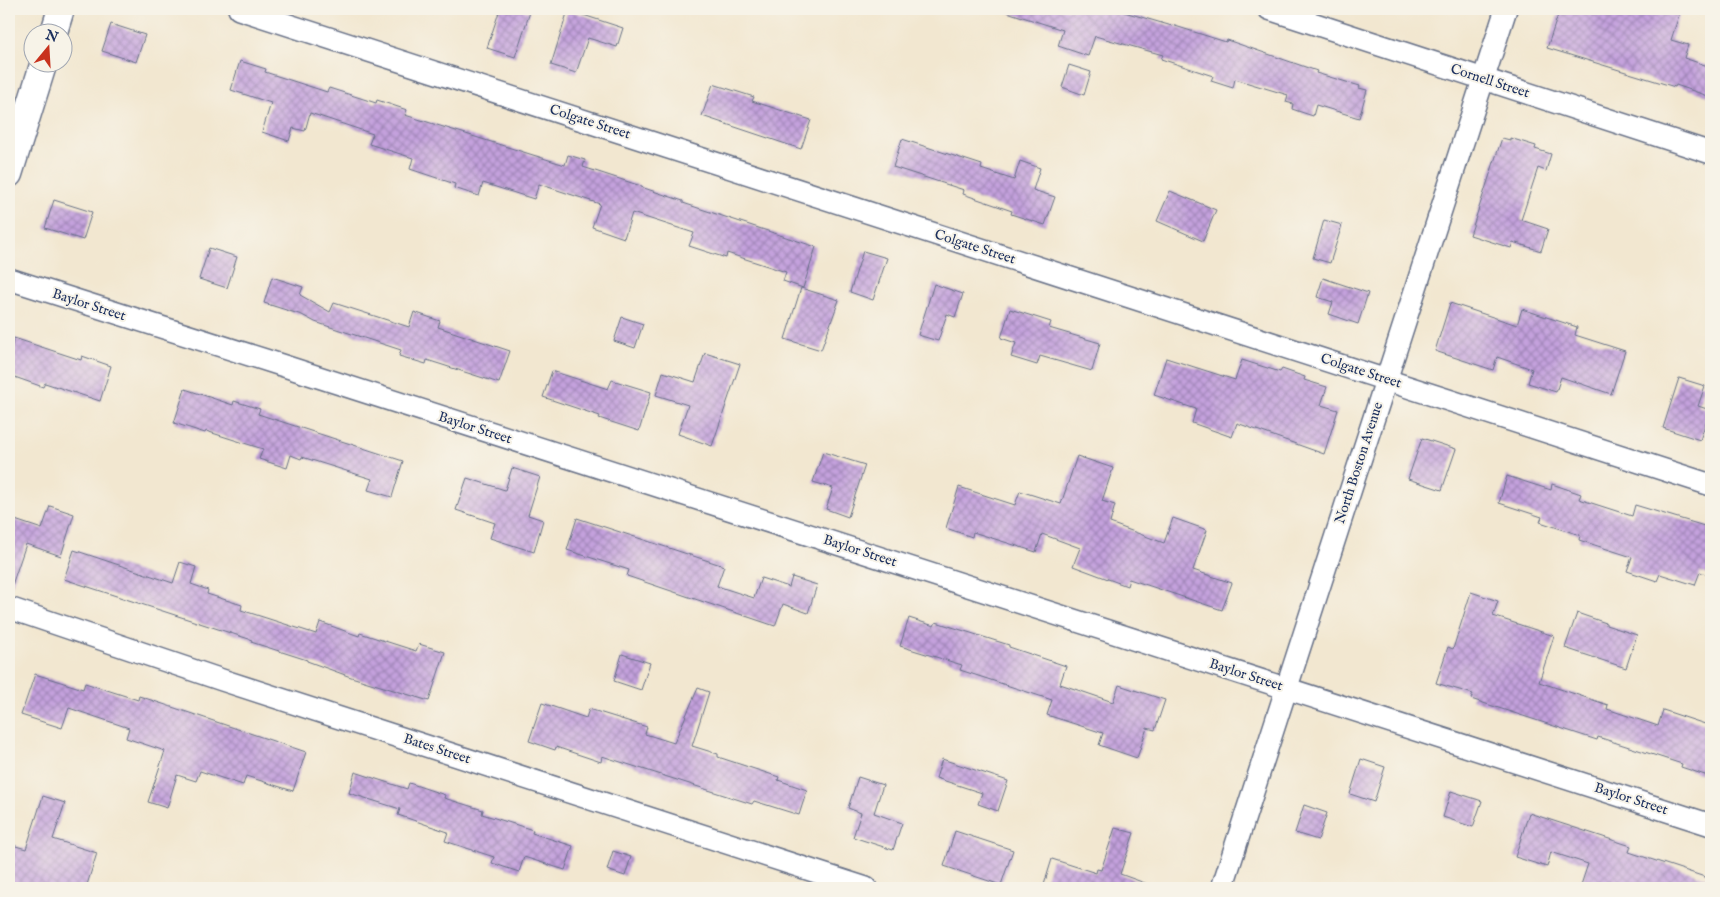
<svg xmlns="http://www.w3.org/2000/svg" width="1720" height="897" font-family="'IM FELL English',serif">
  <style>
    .building { fill: url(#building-cross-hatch) }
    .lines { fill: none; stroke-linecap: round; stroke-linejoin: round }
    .minor-casing { stroke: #666f86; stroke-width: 24 }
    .tertiary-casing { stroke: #666f86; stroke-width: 29 }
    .minor { stroke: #fff; stroke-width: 21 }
    .tertiary { stroke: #fff; stroke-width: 26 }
    .labels { text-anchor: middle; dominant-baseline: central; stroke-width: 4; stroke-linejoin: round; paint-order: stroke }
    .street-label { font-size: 14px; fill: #1b2f5e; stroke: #f7f3e8 }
  </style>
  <defs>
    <pattern id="building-cross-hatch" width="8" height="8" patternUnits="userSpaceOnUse" patternTransform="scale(1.25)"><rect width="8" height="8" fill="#c4a1dd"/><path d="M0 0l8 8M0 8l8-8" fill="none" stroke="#9e84b6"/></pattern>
  </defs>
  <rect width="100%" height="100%" fill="#f7f3e8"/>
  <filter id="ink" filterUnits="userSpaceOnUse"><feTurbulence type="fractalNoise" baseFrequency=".02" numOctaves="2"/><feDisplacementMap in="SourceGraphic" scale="10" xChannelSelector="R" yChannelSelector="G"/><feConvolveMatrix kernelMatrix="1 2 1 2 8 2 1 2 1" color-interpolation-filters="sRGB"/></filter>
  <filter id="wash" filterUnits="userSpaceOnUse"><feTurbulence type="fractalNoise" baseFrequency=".0096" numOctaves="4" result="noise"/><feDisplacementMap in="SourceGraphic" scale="20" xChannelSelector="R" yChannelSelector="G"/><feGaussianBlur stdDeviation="1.12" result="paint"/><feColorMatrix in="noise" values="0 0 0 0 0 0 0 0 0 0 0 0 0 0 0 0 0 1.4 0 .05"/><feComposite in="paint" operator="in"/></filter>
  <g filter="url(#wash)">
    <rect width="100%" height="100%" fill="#f2e7d0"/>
    <g id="blocks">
      <g class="building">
        <path d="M500,9H520L530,12L515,57L487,48Z"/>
        <path d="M1008,9H1114L1172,26V25L1226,42L1227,40L1317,71L1316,73L1360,86L1359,88L1367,90L1359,118L1316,105L1313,116L1292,109L1293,104L1286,102L1288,95L1235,79L1233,88L1211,81L1213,76L1161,59L1163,55L1095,36L1088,56L1058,46L1063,30L1007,12Z"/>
        <path d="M1560,9H1577L1593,14L1594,9H1681L1671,40L1688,45L1684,58L1711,67V97L1676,85L1675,87L1547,48Z"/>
        <path d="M568,10L623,28L617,47L588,38L576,73L551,65Z"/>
        <path d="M111,24L145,35L136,62L102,51Z"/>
        <path d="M240,61L266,69L265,72L327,92L329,88L376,103L377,100L407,110L405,115L565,165L568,155L585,160L583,167L641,186V187L683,201V203L816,247L803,288L783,281L786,272L727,253L726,258L689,246L694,233L632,213L624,238L592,227L600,204L539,184L534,199L483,183L479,196L454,188L455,184L410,169L413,158L369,144L373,134L310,113L305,131L293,128L289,141L262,132L271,103L231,90Z"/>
        <path d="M1069,65L1091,72L1084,95L1062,87Z"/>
        <path d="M713,84L754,97L752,101L811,120L801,149L702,116Z"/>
        <path d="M1502,138L1510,140V138L1536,146L1535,149L1551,154L1546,171L1538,168L1521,220L1548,229L1541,251L1513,242L1511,248L1470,235Z"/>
        <path d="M902,139L982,165L981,169L1014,180L1020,161L1040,168L1033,190L1055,197L1045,225L1011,214L1012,211L963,194L964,190L893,167Z"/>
        <path d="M1170,191L1216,210L1203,241L1157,221Z"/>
        <path d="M54,200L92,212L83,240L45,228Z"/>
        <path d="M1324,220L1342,225L1330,263L1313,258Z"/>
        <path d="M209,248L237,257L227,288L199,279Z"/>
        <path d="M863,251L887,258L873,300L850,292Z"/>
        <path d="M272,277L303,287L300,295L330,312L334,303L409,327L414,312L440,321L438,327L510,351L499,383L427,360L426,364L399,356L401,350L315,322L302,315L264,303Z"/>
        <path d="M1323,278L1368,293L1358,324L1329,314L1333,302L1317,297Z"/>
        <path d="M934,284L963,294L955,317L947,314L938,341L918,335Z"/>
        <path d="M801,288L839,300L821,350L785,339Z"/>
        <path d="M1450,303L1517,325L1522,309L1577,327L1575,335L1625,351L1611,394L1561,377L1556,392L1528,383L1532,369L1497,357L1493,370L1435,351Z"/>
        <path d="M1010,309L1051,322L1049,328L1100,343L1092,371L1040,356L1037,365L1011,357L1016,343L1001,338Z"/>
        <path d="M622,317L643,324L635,348L614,341Z"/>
        <path d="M14,338L81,360L82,356L111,366L100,401L45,383L43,387L9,375V354Z"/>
        <path d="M705,353L740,364L712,446L678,434L688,405L656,395L663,372L695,382Z"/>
        <path d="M1166,358L1235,380L1242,360L1280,372L1282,369L1305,377L1304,380L1327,387L1321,405L1338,410L1324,454L1237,423L1232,437L1192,423L1196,409L1154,395Z"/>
        <path d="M552,371L608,389L612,380L651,392L639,431L599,418L600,416L543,397Z"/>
        <path d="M1679,378L1705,386L1698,406L1710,410L1700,440L1663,428Z"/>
        <path d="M185,389L233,405L234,401L260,409L258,414L403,461L392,497L368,490L372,479L302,457L301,459L291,455L287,468L259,459L263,449L206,431L205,433L174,423Z"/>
        <path d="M1422,438L1456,449L1442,490L1408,479Z"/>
        <path d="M823,452L865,465L848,517L826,509L833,488L813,482Z"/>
        <path d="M1077,456L1113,468L1102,501L1115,505L1110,523L1164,543L1173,518L1207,530L1193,570L1232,583L1222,610L1129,579L1127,586L1073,566L1080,548L1042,534L1036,552L973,532L972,537L946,528L959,487L1015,505L1020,491L1061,504Z"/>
        <path d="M512,468L540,477L528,515L543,520L534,552L490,538L495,523L456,510L467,478L505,490Z"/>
        <path d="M1507,476L1551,490L1552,484L1581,494L1579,499L1632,516L1635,505L1711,528V576L1700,572L1695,585L1660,574L1657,581L1627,571L1632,557L1579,540L1580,535L1540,522L1542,517L1499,503Z"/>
        <path d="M50,506L74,514L61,556L26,544L12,585H9V518L42,529Z"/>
        <path d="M577,518L724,566L717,586L754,598L761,578L789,587L792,577L817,585L808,613L783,604L775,626L627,576L629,570L567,550Z"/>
        <path d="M74,550L173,583L180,562L196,567L191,584L208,590L207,594L242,605L241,610L316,634L320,622L359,636L360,633L416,651L419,644L445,652L429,701L348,676L307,661V660L251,642L252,640L64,579Z"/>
        <path d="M1471,592L1498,601L1493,616L1554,636L1539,682L1608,705L1607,709L1658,726L1663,710L1711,726V777L1681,767L1682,764L1598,737L1597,740L1471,699L1473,694L1436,683L1448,647L1453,649Z"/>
        <path d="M1577,613L1606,623V625L1637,635L1626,668L1565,648Z"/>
        <path d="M909,618L934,626L936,622L1009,645V647L1066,666L1060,684L1113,702L1119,685L1165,700L1155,730L1147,728L1137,758L1099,745L1103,733L1047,715L1052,700L960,670L962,665L900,646Z"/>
        <path d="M622,654L650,663L641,690L614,681Z"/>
        <path d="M35,674L83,689L85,683L138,700L139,696L306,752L293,791L246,776L243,785L200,771L196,781L177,775L167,808L148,802L165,751L126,738L129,728L69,708L62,728L21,715Z"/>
        <path d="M698,688L709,692L692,746L718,754V757L779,777L778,780L807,790L799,815L754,801L752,804L602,756L601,762L556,747L555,750L529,741L542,703L586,718L589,709L647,727L645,734L674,743Z"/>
        <path d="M942,759L1008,781L998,811L978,804L982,793L936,778Z"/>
        <path d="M1361,759L1385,767L1374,802L1350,794Z"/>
        <path d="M355,772L407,789L409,783L445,795L444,798L483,810L482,814L533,830L532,833L573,846L565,870L524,857L519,872L492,863L494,857L445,841L448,832L398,815L400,809L349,793Z"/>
        <path d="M858,777L883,785L874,813L902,823L893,850L853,837L861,813L848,808Z"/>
        <path d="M1451,791L1482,801L1473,827L1443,817Z"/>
        <path d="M43,796L65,803L53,839L97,853L86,888H9V844L26,849Z"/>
        <path d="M1304,805L1327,813L1318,840L1295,833Z"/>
        <path d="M1529,813L1631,846L1629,852L1711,879V888H1580L1588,864L1551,852L1547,867L1515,857Z"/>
        <path d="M1115,828L1134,833L1120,874L1153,886V888H1043L1052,859L1096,873L1097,869L1101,870Z"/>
        <path d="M955,831L1013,850L1001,885L944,866Z"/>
        <path d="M613,851L631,857L625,876L607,870Z"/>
      </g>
    </g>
  </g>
  <g filter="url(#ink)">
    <use href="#blocks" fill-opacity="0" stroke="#666f86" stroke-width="1"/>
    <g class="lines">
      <defs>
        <g id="minor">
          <path d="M239,9L1711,485"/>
          <path d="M1269,9L1711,153"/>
          <path d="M9,279L278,364L1711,825"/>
          <path d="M9,608L222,680L866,888"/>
          <path d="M1222,888L1506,9"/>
        </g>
        <g id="tertiary">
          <path d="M54,32L61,9"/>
          <path d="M9,174L44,62"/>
        </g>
      </defs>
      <use href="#minor" class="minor-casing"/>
      <use href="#tertiary" class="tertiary-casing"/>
      <use href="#minor" class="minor"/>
      <use href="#tertiary" class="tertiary"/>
    </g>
  </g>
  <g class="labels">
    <g class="street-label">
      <text transform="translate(1490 81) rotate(18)">Cornell Street</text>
      <text transform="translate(590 122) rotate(18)">Colgate Street</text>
      <text transform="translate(975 247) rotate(18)">Colgate Street</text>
      <text transform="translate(89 305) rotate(18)">Baylor Street</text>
      <text transform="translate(1361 371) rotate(18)">Colgate Street</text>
      <text transform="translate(475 428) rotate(18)">Baylor Street</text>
      <text transform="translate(1359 463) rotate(-72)">North Boston Avenue</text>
      <text transform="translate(860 551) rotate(18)">Baylor Street</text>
      <text transform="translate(1246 675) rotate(18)">Baylor Street</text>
      <text transform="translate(437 749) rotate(18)">Bates Street</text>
      <text transform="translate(1631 799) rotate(18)">Baylor Street</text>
    </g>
  </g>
  <rect width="1720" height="897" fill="none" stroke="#f7f3e8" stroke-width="30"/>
  <g transform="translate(48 48) rotate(18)"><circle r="24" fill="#f7f3e8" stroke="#9fa5b1"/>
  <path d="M0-4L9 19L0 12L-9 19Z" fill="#c8321e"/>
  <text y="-8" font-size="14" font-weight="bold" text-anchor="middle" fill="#1b2f5e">N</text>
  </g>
</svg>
